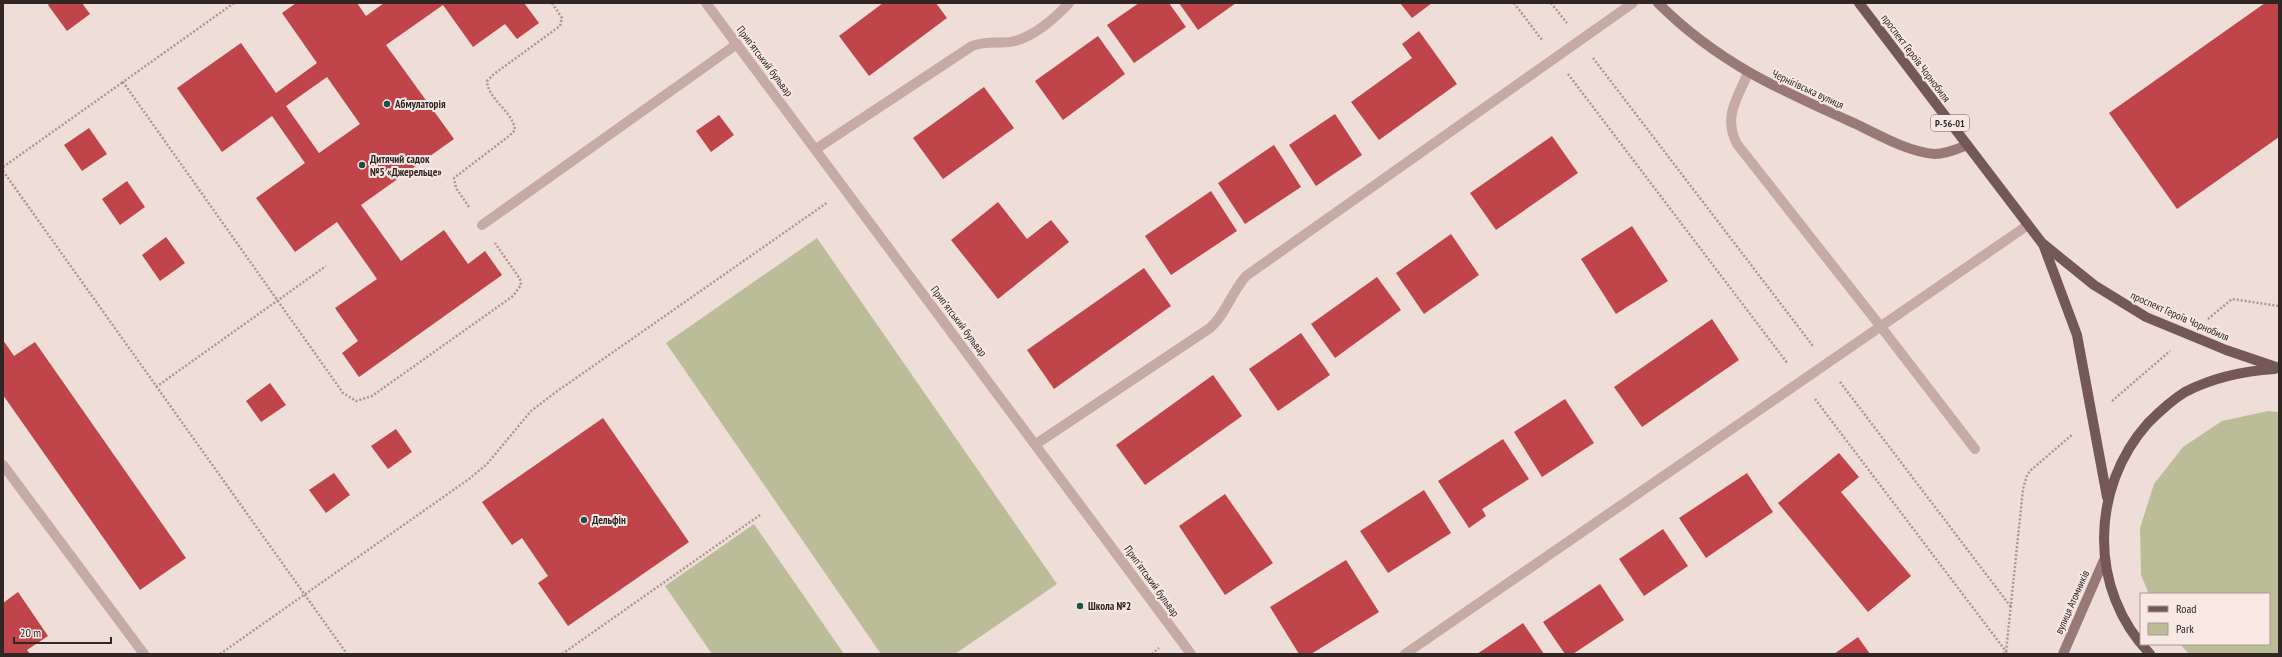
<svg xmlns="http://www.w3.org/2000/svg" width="2282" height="657" font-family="'PT Sans Narrow',sans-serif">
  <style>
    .green { fill: #bbbd98 }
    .building { fill: #bf454a; fill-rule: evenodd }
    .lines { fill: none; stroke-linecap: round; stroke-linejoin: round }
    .path { stroke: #b2948f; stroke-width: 2.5; stroke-dasharray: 2 2; stroke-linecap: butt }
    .lane { stroke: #c6aaa4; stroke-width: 10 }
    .street { stroke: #c6aaa4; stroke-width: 10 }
    .secondary { stroke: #997976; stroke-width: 10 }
    .primary { stroke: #735857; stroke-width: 10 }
    .poi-dot { fill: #1e5146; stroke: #f7e8e3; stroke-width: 1.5 }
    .labels { text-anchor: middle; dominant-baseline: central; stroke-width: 4; stroke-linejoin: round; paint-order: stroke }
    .shield { fill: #f7e8e3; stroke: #6d605e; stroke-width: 1 }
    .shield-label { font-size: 10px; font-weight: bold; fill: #322625 }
    .street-label { font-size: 11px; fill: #322625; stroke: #f7e8e3 }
    .poi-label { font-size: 11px; font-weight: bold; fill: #322625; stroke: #f7e8e3; text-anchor: start }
  </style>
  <rect width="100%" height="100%" fill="#efddd7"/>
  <g class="green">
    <path d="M817,238L1057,584L955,654H881L666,343Z"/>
    <path d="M2268,411L2279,412V654H2189L2180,644H2269V594H2149L2141,575L2140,528L2154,484L2183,447L2222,421Z"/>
    <path d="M754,524L844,654H712L665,586Z"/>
  </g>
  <g class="building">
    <path d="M50,3H82L90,14L67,31L48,5Z"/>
    <path d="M296,3H357L366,16L384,3H524L539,23L517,39L505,24L473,47L443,5L386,45L454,139L361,205L401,261L444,230L468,264L485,251L502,275L359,377L342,353L358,341L335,308L377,279L337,222L295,252L256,198L305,163L272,116L222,152L177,88L241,43L276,93L317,63L282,13ZM327,77L360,124L319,153L286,106Z"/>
    <path d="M883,3H936L947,18L869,76L839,36Z"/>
    <path d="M1139,3H1169L1186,27L1134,63L1107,25Z"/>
    <path d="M1179,3H1236L1198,30Z"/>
    <path d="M1400,3H1432L1412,18Z"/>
    <path d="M2265,3H2279V137L2177,209L2109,113Z"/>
    <path d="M1419,31L1457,84L1379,140L1351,102L1412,58L1402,44Z"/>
    <path d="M1098,36L1125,74L1063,120L1035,81Z"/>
    <path d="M984,87L1014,128L943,179L913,138Z"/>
    <path d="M1335,114L1362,155L1316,186L1289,145Z"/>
    <path d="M719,115L734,135L711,152L696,131Z"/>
    <path d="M89,128L107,154L82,171L64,145Z"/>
    <path d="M1552,136L1578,173L1496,230L1470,193Z"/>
    <path d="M1274,145L1301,187L1245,224L1218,183Z"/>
    <path d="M127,181L145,207L120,225L102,199Z"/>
    <path d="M1211,191L1237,231L1171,275L1145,236Z"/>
    <path d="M998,202L1027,239L1051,220L1069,242L998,299L951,240Z"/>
    <path d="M1632,226L1668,281L1616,314L1581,259Z"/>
    <path d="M1451,234L1479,275L1424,314L1396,273Z"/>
    <path d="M166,237L185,263L160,281L142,255Z"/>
    <path d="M1144,268L1171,306L1054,389L1027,350Z"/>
    <path d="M1377,277L1401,310L1335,358L1311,324Z"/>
    <path d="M1712,319L1739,360L1642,427L1614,387Z"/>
    <path d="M1301,333L1330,375L1278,411L1249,369Z"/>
    <path d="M3,340L14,356L35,342L186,558L140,590L3,395Z"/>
    <path d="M1213,375L1242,416L1145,485L1116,445Z"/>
    <path d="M270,383L286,405L261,422L246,401Z"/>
    <path d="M1565,399L1594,443L1542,477L1514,432Z"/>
    <path d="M603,418L689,542L568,626L538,583L548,576L522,538L512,545L482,502Z"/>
    <path d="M396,429L412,452L388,469L371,446Z"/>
    <path d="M1503,439L1529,479L1482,509L1486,516L1469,528L1438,481Z"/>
    <path d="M1839,453L1859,477L1841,492L1911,576L1868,612L1778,503Z"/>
    <path d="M334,473L350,495L326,513L309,490Z"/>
    <path d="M1747,473L1773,512L1706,558L1679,518Z"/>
    <path d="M1424,490L1451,533L1388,573L1360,531Z"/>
    <path d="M1225,494L1273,563L1225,595L1179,526Z"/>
    <path d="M1663,529L1688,566L1644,596L1619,559Z"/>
    <path d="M1346,560L1379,612L1311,654H1299L1270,607Z"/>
    <path d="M1600,584L1624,620L1573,654H1565L1543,622Z"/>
    <path d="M18,592L48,636L27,650L30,654H3V603Z"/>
    <path d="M1523,623L1544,654H1477Z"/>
    <path d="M1858,637L1870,654H1834Z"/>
  </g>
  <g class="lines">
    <g class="path">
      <path d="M234,3L123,82L343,393L356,401L372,396L513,296L521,285L520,279L495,243"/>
      <path d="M1514,3L1542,40"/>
      <path d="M1551,3L1567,23"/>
      <path d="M1593,58L1813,346"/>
      <path d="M1568,74L1788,364"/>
      <path d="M3,167L123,82"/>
      <path d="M3,171L347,654"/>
      <path d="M469,207L456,188L454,178L509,136L515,130C513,111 488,100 487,81L494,74L560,26L562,18L552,3"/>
      <path d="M2208,319L2232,299L2279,306"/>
      <path d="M1840,382L2011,607"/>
      <path d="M156,387L326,266"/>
      <path d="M1815,399L2008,654"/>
      <path d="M2112,401L2170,351"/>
      <path d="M220,654L469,479L487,464L531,411L556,392L828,202"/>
      <path d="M562,654L760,515"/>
      <path d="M1152,654L1159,648"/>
      <path d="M2003,654L2006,652L2023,489L2027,475L2031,470L2073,434"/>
    </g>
    <g class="lane">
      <path d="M482,225L737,44"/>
      <path d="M1881,327L1975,449"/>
      <path d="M3,465L144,654"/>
    </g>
    <g class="street">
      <path d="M706,3L1191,654"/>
      <path d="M1748,73C1737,99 1723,117 1737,144L1881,327"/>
      <path d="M816,149L972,46C991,39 1000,45 1015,41C1036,35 1055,18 1069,3"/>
      <path d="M1036,444L1210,328C1226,314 1231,293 1246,276L1633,3"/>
      <path d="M1405,654L2028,225"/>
    </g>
    <g class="secondary">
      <path d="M1658,3C1718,63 1780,90 1856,124C1879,135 1908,152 1935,154C1946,154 1957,149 1967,145"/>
      <path d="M2063,654L2104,560"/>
    </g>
    <g class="primary">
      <path d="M1859,3L2042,243L2094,285L2146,317L2226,350L2279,368"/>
      <path d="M2043,244L2077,335L2107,497"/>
      <path d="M2150,654C2088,590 2090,488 2148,423C2159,412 2172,400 2185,392C2214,377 2243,371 2275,369"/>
    </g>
  </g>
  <g class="poi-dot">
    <circle cx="387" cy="104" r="4"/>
    <circle cx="362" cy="165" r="4"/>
    <circle cx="584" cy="520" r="4"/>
    <circle cx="1080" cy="606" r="4"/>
  </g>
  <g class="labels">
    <rect class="shield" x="1931" y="115" width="38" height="16" rx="3"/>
    <g class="shield-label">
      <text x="1950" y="123">Р-56-01</text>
    </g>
    <g class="street-label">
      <text transform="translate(1916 58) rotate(53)">проспект Героїв Чорнобиля</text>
      <text transform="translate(765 61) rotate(53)">Припʼятський бульвар</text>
      <text transform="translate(1808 89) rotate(25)">Чернігівська вулиця</text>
      <text transform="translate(2180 316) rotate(24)">проспект Героїв Чорнобиля</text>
      <text transform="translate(959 321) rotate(53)">Припʼятський бульвар</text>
      <text transform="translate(1152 581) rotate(54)">Припʼятський бульвар</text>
      <text transform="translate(2072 602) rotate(-66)">вулиця Атомників</text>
    </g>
    <g class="poi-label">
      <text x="395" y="104">Абмулаторія</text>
      <text x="370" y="159">Дитячий садок<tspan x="370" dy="13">№5 «Джерельце»</tspan></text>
      <text x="592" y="520">Дельфін</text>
      <text x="1088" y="606">Школа №2</text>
    </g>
  </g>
  <rect width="2282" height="657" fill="none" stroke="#322625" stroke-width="8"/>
  <rect x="2140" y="593" width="130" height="52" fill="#f7e8e3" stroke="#a89a97"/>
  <rect x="2148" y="606" width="20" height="6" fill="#735857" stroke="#a89a97"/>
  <text x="2176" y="613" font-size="12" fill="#322625">Road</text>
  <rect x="2148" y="623" width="20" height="12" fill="#bbbd98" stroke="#a89a97"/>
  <text x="2176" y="633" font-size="12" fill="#322625">Park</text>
  <path d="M14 637v6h97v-6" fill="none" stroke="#322625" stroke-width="2"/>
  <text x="20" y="637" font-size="12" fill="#322625" stroke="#f7e8e3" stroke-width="3" paint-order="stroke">20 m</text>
</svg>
